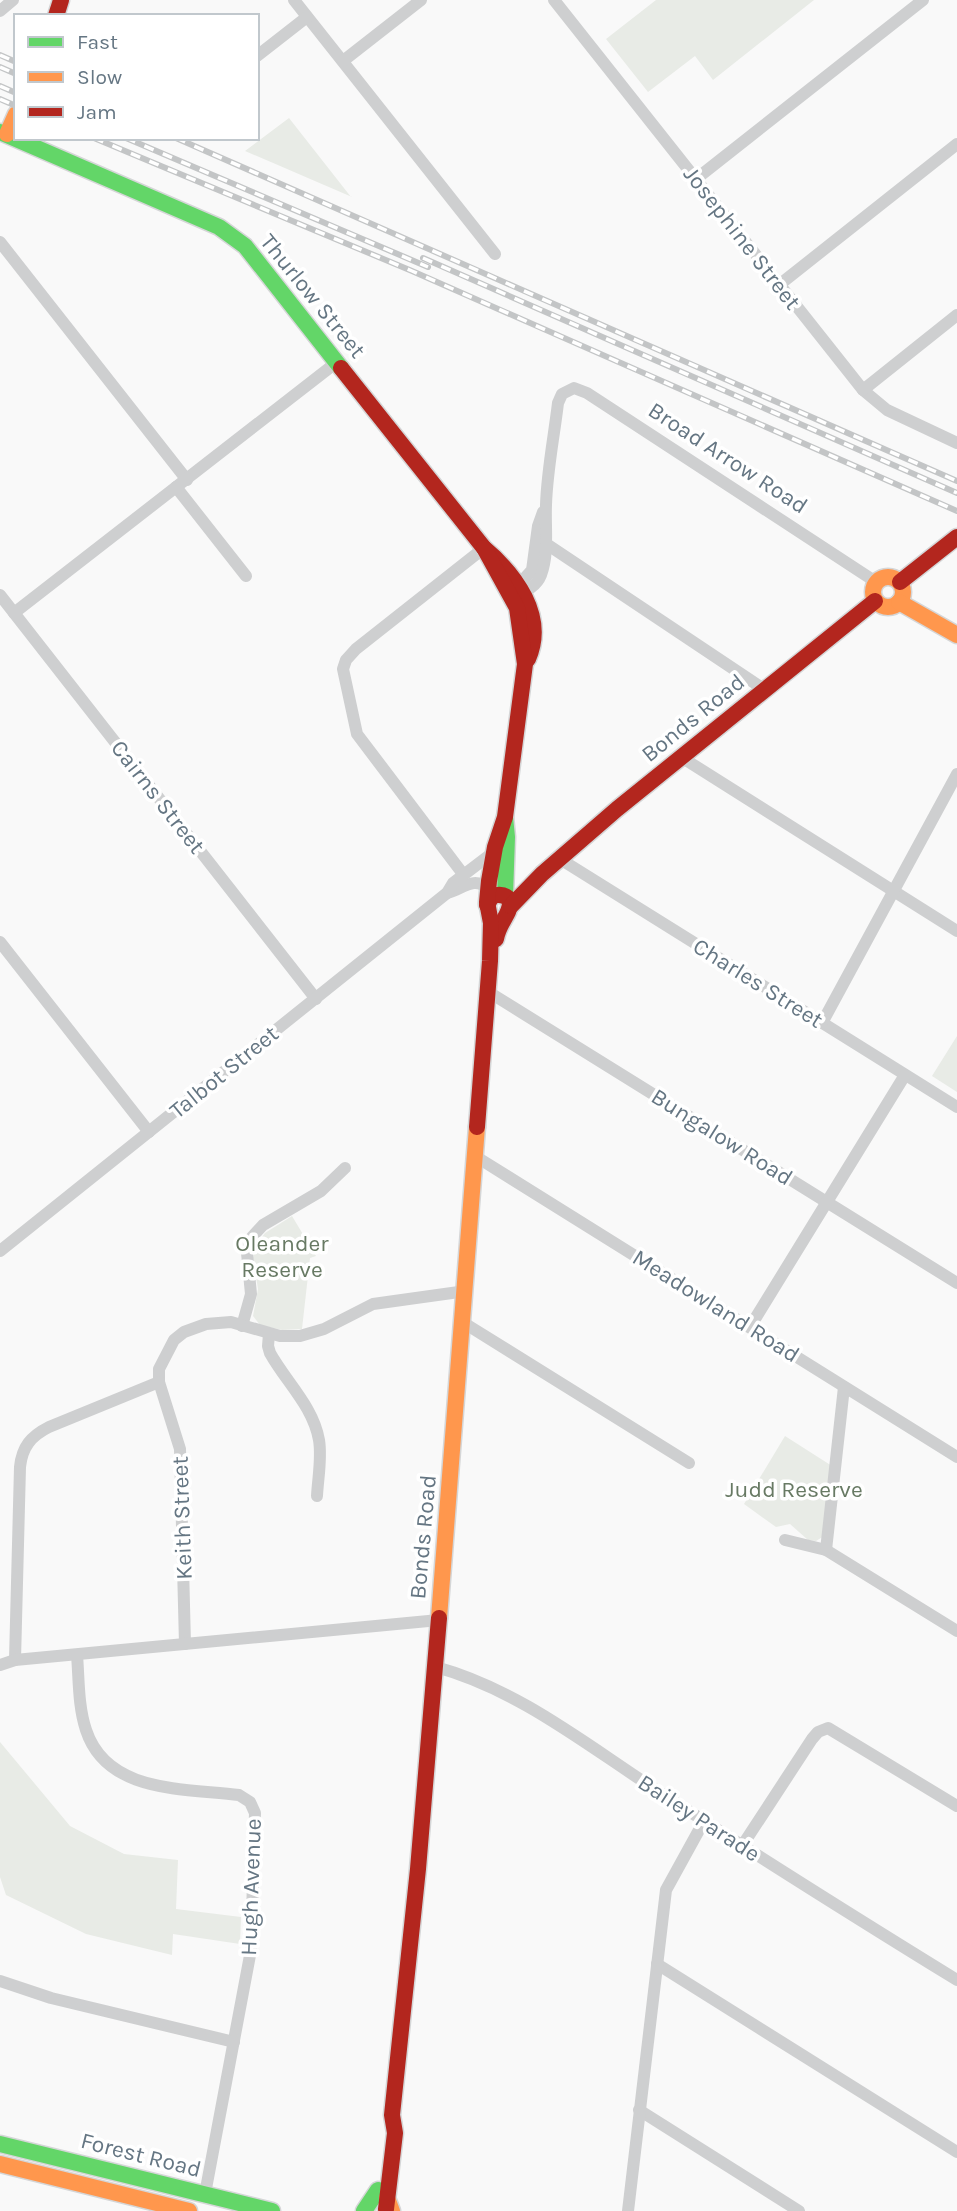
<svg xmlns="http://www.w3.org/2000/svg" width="957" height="2211" font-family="Karla,sans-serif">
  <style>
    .green { fill: #e8ebe6 }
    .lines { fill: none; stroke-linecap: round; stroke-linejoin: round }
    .fast-casing { stroke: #d5d6d7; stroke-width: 19 }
    .slow-casing { stroke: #d5d6d7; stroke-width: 19 }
    .jam-casing { stroke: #d5d6d7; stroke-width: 19 }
    .street { stroke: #cecfd0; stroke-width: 12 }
    .fast { stroke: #63d668; stroke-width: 16 }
    .slow { stroke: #ff974d; stroke-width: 16 }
    .jam { stroke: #b3261e; stroke-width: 16 }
    .rail-casing { stroke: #c3c5c6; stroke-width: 6 }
    .rail { stroke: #fff; stroke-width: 3.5; stroke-dasharray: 10; stroke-linecap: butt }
    .labels { text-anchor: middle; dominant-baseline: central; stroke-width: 7; stroke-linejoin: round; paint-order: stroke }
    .street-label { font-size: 23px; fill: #657683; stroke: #fff }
    .park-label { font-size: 23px; fill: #687a64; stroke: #fff }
  </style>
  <rect width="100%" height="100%" fill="#f9f9f9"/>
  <g class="green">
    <path d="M656,0H814L713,80L695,56L648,92L606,39Z"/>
    <path d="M289,118L351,197H352L245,151Z"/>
    <path d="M957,1036V1092L932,1076Z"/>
    <path d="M292,1216L316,1256L310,1258L302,1329L282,1330L260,1325L253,1316L258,1289L253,1258L255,1246L265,1233Z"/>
    <path d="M785,1436L832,1466L824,1536L816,1541L808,1540L790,1524L776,1527L744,1504Z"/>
    <path d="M0,1742L70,1826L124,1854L178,1860L176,1909L241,1917L240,1944L173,1934L172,1955L86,1934L6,1895L0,1877Z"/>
  </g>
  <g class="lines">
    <defs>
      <g id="fast">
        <path d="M0,132L219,227L245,246L341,368"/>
        <path d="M505,817L507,837L505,896"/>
        <path d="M0,2144L272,2211"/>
        <path d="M364,2211L378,2190"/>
      </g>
      <g id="slow">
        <path d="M7,134L16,114"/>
        <circle cx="888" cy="592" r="15"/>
        <path d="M899,602L957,635"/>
        <path d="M439,1618L477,1127"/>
        <path d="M0,2164L189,2211"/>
        <path d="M387,2198L392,2211"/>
      </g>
      <g id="jam">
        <path d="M56,16L61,0"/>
        <path d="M341,368L484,548C515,574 547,616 528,659"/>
        <path d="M900,582L957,537"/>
        <path d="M487,905L492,896C499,894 506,894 510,901C511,915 499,921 496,939"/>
        <path d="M511,906L542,874L617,809L875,601"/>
        <path d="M477,1127L490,961L491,923L487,902L489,881L495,847L505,817L525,664L517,608L484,548"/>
        <path d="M386,2209L395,2133L392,2115L418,1869L439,1618"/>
      </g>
    </defs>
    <use href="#fast" class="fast-casing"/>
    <use href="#slow" class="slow-casing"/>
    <use href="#jam" class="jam-casing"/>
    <g class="street">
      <path d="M294,0L495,254"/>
      <path d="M554,0L863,390L887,410L957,443"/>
      <path d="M0,11L13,0"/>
      <path d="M257,56L307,17"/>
      <path d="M343,61L421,0"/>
      <path d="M696,179L923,0"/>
      <path d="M0,242L187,480"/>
      <path d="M779,285L957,144"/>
      <path d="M863,390L957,315"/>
      <path d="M176,487L246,576"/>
      <path d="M545,543L765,690"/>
      <path d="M514,590L532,570L538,526L543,512"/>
      <path d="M516,594C527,592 537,585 541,575C549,554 545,527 546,505C547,471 554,437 558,403L562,394L574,388L587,393L876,582"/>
      <path d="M0,595L316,999"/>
      <path d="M14,613L337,362"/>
      <path d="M681,757L957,931"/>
      <path d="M560,859L957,1107"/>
      <path d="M463,874L357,734L343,669L346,660L356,649L484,548"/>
      <path d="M447,893C463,889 473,876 488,888"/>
      <path d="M0,942L149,1132"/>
      <path d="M487,991L957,1283"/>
      <path d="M822,1023L957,774"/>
      <path d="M475,1156L957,1457"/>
      <path d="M0,1251L447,893L453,883L495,851"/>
      <path d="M464,1323L689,1463"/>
      <path d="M242,1326L251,1294L247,1253L252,1237L263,1225L321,1191L345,1168"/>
      <path d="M750,1327L905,1075"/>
      <path d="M269,1334L268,1346L270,1353C286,1382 313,1406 319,1440C322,1458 318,1477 317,1496"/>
      <path d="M159,1382V1369L174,1340L184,1332L206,1324L231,1322L280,1336H300L324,1329L373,1304L466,1291"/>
      <path d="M785,1540L826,1550L957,1631"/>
      <path d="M826,1550L844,1387"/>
      <path d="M77,1655C79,1679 78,1706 86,1730C107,1794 185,1788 239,1795L250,1802L255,1813L251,1950L205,2194"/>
      <path d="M15,1660L20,1467C22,1447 31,1436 49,1427L159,1382L180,1449L185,1644"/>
      <path d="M0,1665L15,1660L439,1620"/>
      <path d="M436,1667C520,1690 589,1747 661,1793C759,1857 858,1919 957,1980"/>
      <path d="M742,1846L812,1739L818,1732L828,1728L957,1806"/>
      <path d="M657,1964L957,2152"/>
      <path d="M0,1981L51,1998L234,2042"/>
      <path d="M639,2110L799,2211"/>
      <path d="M628,2211L666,1890L704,1821"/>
    </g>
    <use href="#fast" class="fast"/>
    <use href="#slow" class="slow"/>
    <use href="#jam" class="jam"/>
    <defs>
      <g id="rail">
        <path d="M0,55L16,62"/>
        <path d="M0,67L16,74"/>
        <path d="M0,86L16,93"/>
        <path d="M0,99L16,106"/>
        <path d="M94,138L412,271L957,511"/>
        <path d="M126,138L428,267"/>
        <path d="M176,138L957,481"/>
        <path d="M423,258L957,493"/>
      </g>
    </defs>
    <use href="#rail" class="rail-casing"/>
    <use href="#rail" class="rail"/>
  </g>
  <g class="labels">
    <g class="street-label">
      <text transform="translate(742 238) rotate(52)">Josephine Street</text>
      <text transform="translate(313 296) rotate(51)">Thurlow Street</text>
      <text transform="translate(728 458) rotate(33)">Broad Arrow Road</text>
      <text transform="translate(693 718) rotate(-39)">Bonds Road</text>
      <text transform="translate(158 797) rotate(52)">Cairns Street</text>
      <text transform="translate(758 983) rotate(32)">Charles Street</text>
      <text transform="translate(224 1072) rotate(-39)">Talbot Street</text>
      <text transform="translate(722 1137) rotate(32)">Bungalow Road</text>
      <text transform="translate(716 1306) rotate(32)">Meadowland Road</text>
      <text transform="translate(182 1518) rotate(-92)">Keith Street</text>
      <text transform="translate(423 1537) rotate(-85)">Bonds Road</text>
      <text transform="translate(699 1818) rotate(33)">Bailey Parade</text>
      <text transform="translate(251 1887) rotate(-88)">Hugh Avenue</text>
      <text transform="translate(141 2155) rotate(14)">Forest Road</text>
    </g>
    <g class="park-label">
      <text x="282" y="1243">Oleander<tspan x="282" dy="26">Reserve</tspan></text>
      <text x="794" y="1489">Judd Reserve</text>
    </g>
  </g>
  <rect x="14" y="14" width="245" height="126" fill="#ffffff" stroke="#c1c8cd" stroke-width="2"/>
  <rect x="28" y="37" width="35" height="10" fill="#63d668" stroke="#c1c8cd" stroke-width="2"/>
  <text x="77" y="49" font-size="21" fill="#657683">Fast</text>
  <rect x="28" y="72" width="35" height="10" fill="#ff974d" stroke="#c1c8cd" stroke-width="2"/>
  <text x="77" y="84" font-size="21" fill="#657683">Slow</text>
  <rect x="28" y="107" width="35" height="10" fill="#b3261e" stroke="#c1c8cd" stroke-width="2"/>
  <text x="77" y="119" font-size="21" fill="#657683">Jam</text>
</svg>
